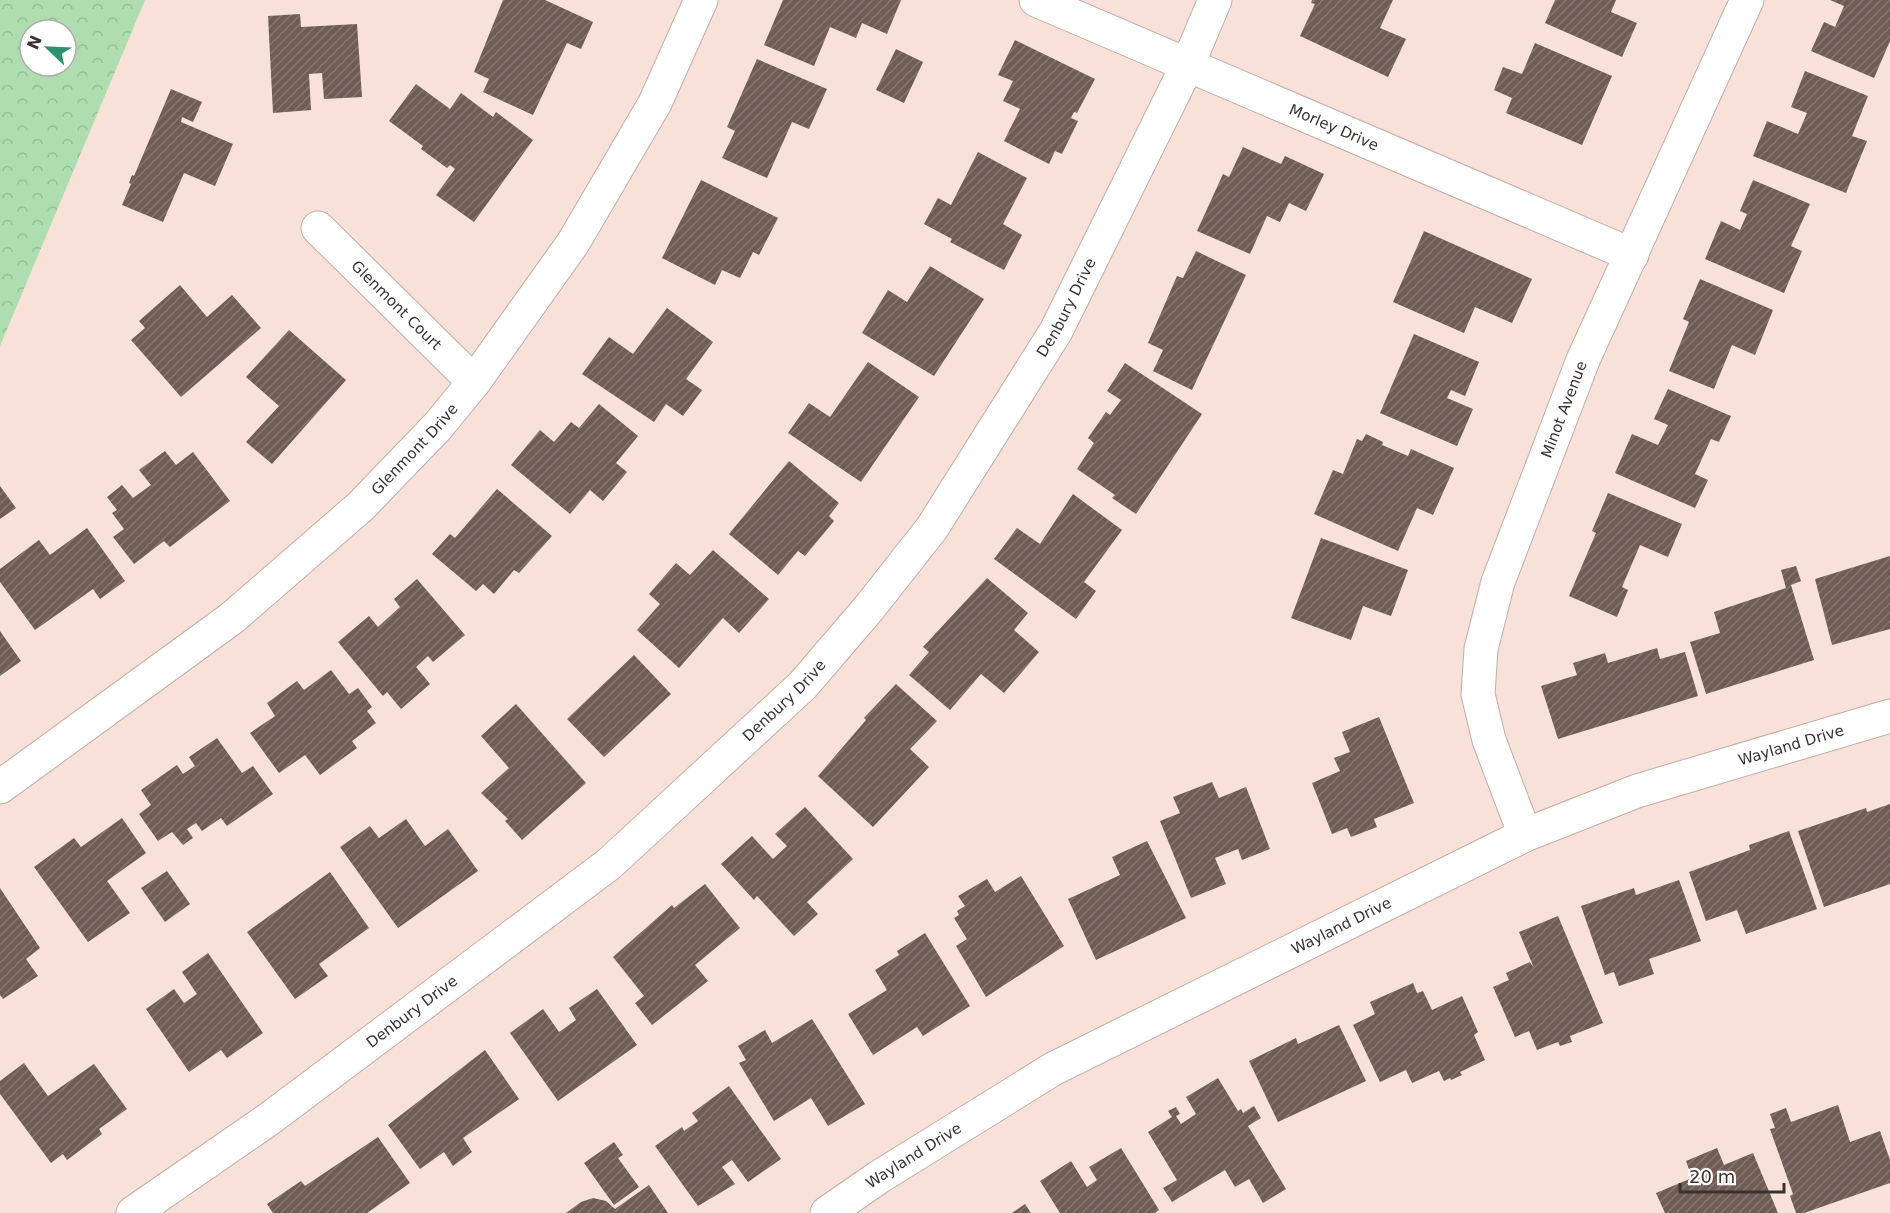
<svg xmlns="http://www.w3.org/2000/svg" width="1890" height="1213" font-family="'DejaVu Sans',sans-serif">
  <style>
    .park { fill: url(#park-crowns); fill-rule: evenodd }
    .building { fill: url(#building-hatch) }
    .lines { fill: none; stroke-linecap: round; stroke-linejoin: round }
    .minor-casing { stroke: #c2ada6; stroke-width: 35 }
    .minor { stroke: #fff; stroke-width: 33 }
    .labels { text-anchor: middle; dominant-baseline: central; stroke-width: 6; stroke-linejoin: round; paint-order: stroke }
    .street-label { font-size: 15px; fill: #3a322f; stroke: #fff }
  </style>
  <defs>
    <pattern id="park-crowns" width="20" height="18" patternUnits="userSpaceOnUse" patternTransform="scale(1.5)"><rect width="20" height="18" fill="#aeddaf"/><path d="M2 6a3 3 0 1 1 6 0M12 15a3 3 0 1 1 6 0" fill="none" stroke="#96be97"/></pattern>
    <pattern id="building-hatch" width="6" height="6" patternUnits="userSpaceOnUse" patternTransform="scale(1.5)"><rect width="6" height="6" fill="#6f5d55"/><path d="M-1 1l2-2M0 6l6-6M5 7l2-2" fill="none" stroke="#847670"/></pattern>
  </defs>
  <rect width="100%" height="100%" fill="#f7e1d9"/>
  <path class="park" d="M0,0H145L0,346ZM30,30H66V66H30Z"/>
  <g class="building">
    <path d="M503,0H545L593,22L581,49L567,43L533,115L483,92L489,79L474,72Z"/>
    <path d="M783,0H901L887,34L862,23L856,38L830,27L814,66L764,45Z"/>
    <path d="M1312,0H1393L1380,28L1406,39L1388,77L1300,36L1315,4L1311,3Z"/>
    <path d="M1555,0H1616L1611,12L1637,23L1622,57L1545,23Z"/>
    <path d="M1830,0H1890V41L1874,78L1811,51L1824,22L1835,27L1844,6Z"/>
    <path d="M300,14L301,27L357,24L362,97L324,99L322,73L309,74L311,110L273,113L268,16Z"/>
    <path d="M1015,40L1095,79L1077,113L1074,112L1071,118L1078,121L1062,154L1055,151L1049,164L1004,141L1020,109L1003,101L1013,81L998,75Z"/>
    <path d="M1535,43L1612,76L1582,145L1506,113L1512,98L1494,90L1503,67L1522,74Z"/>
    <path d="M896,49L923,62L904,103L876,90Z"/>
    <path d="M757,59L827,89L809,129L792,122L767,178L722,158L735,131L727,127Z"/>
    <path d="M1805,71L1868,96L1852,136L1867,141L1846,193L1753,156L1767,121L1798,134L1807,113L1791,107Z"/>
    <path d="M416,84L450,109L461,93L493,117L496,112L533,140L474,222L436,195L455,169L450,165L447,168L421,149L423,146L389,121Z"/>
    <path d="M171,89L202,102L193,122L182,117L181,122L233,144L215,186L184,173L163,222L122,205L131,184L129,183L132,175L134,176Z"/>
    <path d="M1243,147L1281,164L1285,156L1324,174L1306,211L1289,203L1280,222L1267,216L1250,254L1197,231L1223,174L1229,177Z"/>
    <path d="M978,152L1027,178L1003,224L1022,235L1004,270L950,242L952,239L924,224L938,198L951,205Z"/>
    <path d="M701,180L778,218L759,255L753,252L740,278L722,270L715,285L662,258Z"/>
    <path d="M1753,180L1810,204L1791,246L1802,251L1784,293L1705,259L1721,221L1740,230L1747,214L1740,211Z"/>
    <path d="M1424,231L1532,279L1512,323L1475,307L1464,333L1393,302Z"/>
    <path d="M1196,251L1246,275L1192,390L1153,371L1163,350L1148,343L1177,276L1183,278Z"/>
    <path d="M930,266L984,299L934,376L862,333L888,290L907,302Z"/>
    <path d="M1700,279L1773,310L1755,355L1732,345L1714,389L1669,371L1689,322L1683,319Z"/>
    <path d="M180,285L207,317L232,295L261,328L181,397L131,340L145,328L139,321Z"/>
    <path d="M667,308L713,342L686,379L702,390L683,416L666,404L654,422L582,374L609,337L633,354Z"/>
    <path d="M289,330L346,380L272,464L246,442L279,406L246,377Z"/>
    <path d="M1414,334L1479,362L1465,396L1451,390L1447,398L1473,409L1457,446L1380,413Z"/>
    <path d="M868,362L919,397L861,482L788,433L809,403L830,417Z"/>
    <path d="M1125,363L1202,414L1136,514L1112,498L1115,495L1077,469L1094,443L1088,438L1106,412L1110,415L1121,400L1107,391Z"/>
    <path d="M1668,389L1731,416L1719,442L1711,439L1695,474L1708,480L1695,508L1615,473L1632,434L1658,445L1668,425L1654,419Z"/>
    <path d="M599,404L638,436L616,463L627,472L603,501L590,490L570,514L511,465L540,430L554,442L571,422L579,428Z"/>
    <path d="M1366,434L1383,442L1382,445L1408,456L1411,449L1454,468L1433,515L1417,508L1398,551L1314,514L1333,470L1343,474L1357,439L1362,441Z"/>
    <path d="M165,451L176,465L193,452L230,501L170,547L164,541L134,564L113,537L124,529L112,513L117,510L107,497L122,485L133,498L151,485L139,470Z"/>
    <path d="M789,461L839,503L829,516L834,521L805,556L798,551L778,575L729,534Z"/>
    <path d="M0,486L16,508L0,519Z"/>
    <path d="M497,489L552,536L519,573L514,570L494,594L483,584L476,591L432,554L450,534L455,538Z"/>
    <path d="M1608,493L1682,524L1668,557L1640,545L1622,587L1628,590L1617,617L1569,596L1596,533L1592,531Z"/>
    <path d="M1073,494L1122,530L1084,582L1096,591L1076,619L994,559L1017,528L1040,544Z"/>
    <path d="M87,528L125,581L100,599L93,589L35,630L0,582V569L39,540L50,555Z"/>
    <path d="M1321,538L1408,570L1391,616L1363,606L1351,640L1291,618Z"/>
    <path d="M713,550L769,599L739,633L723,618L679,668L637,630L660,604L649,594L676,563L690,575Z"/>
    <path d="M1890,556V629L1832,645L1815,579Z"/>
    <path d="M1796,566L1801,581L1791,585L1814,660L1706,694L1690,642L1720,633L1714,612L1786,588L1781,570Z"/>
    <path d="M987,578L1028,613L1014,630L1039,652L1004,693L981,674L950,710L909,675L929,652L923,647Z"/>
    <path d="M417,579L465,635L433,662L428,656L416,667L430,684L401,709L387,692L383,696L338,642L369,616L378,627L400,607L394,599Z"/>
    <path d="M0,631L21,661L0,676Z"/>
    <path d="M1657,648L1660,659L1685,652L1698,696L1558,739L1541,686L1577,675L1573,663L1605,653L1608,663Z"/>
    <path d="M634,655L671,694L604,757L567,719Z"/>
    <path d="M331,670L349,694L358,688L372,707L367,711L376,723L352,741L357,748L320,775L305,755L279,773L250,733L275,716L267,703L297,681L304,690Z"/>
    <path d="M896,684L937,721L910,749L929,767L873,827L818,776L866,720L864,718Z"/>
    <path d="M516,704L586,783L522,840L505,821L508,819L481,793L509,768L481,736Z"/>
    <path d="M1379,717L1414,803L1374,819L1377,827L1351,837L1347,828L1332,834L1312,783L1340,771L1334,758L1350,752L1342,732Z"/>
    <path d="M217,738L242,773L253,766L273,794L227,826L221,818L202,831L196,823L187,829L193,838L183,845L172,832L158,841L139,814L151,805L141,790L177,765L183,774L195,766L189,757Z"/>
    <path d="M1212,782L1219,798L1246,787L1270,849L1242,860L1238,849L1215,858L1226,884L1191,898L1160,821L1180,813L1173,797Z"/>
    <path d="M1890,804V884L1824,907L1798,831L1866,808L1867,812Z"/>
    <path d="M805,807L853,859L807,902L818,914L794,936L757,896L754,900L721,864L752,836L773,859L787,846L775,834Z"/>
    <path d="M122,818L146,853L107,881L130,913L88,942L34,867L74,838L81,847Z"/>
    <path d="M406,819L425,846L448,829L478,871L398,928L340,847L370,826L379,838Z"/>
    <path d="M1789,831L1817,909L1746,934L1737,910L1706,921L1689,872L1750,850L1749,845Z"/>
    <path d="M1147,841L1186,918L1096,960L1068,899L1120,875L1112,857Z"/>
    <path d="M167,871L190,904L165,922L141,888Z"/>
    <path d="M330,872L369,928L319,964L328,976L295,999L247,932Z"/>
    <path d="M1021,876L1064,946L986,997L956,946L967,939L954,918L959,915L957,911L965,906L958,896L987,879L995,892Z"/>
    <path d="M1679,880L1701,941L1649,959L1654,974L1619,986L1614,972L1605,975L1581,906L1634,888L1636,895Z"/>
    <path d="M705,884L740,928L695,965L708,981L652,1025L635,1003L644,996L613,957L672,905L674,908Z"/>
    <path d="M0,888L40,948L26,959L38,976L3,999L0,995Z"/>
    <path d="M1558,916L1603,1023L1570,1036L1572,1042L1560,1046L1558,1042L1537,1050L1529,1031L1515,1037L1493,987L1509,980L1506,973L1530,962L1534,968L1519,932Z"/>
    <path d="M925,933L970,1006L923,1036L917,1027L873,1055L848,1014L887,990L875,970L899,955L897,951Z"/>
    <path d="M208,953L263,1033L227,1058L221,1050L189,1072L146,1009L174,989L184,1003L197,994L182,972Z"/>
    <path d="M1413,983L1417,993L1423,991L1432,1010L1462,996L1478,1032L1474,1035L1485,1060L1460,1072L1462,1075L1451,1080L1450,1078L1444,1081L1439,1071L1412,1083L1406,1070L1380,1082L1353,1025L1375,1014L1370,1002Z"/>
    <path d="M597,989L637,1045L558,1101L510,1033L543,1009L559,1032L576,1020L569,1008Z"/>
    <path d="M812,1019L865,1104L828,1126L811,1098L774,1121L739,1063L746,1060L738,1046L765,1030L772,1043Z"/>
    <path d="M1339,1025L1366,1081L1278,1122L1249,1061L1296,1038L1298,1044Z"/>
    <path d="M485,1050L519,1099L463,1138L472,1152L453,1166L444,1152L420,1169L388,1125Z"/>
    <path d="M24,1063L48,1096L94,1064L127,1109L99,1129L102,1134L67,1160L63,1154L51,1163L0,1094V1081Z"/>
    <path d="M1218,1078L1238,1111L1241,1109L1243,1113L1254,1106L1261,1118L1248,1126L1286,1189L1263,1203L1249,1179L1235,1187L1225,1170L1172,1202L1163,1188L1177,1180L1148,1132L1172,1117L1168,1111L1176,1107L1180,1114L1176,1116L1181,1124L1196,1114L1186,1097Z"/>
    <path d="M729,1086L781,1159L748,1182L732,1160L722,1167L735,1184L698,1206L655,1146L682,1127L684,1131L698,1121L692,1113Z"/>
    <path d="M1838,1105L1850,1142L1880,1131L1890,1160V1183L1804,1213H1796L1790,1196L1793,1194L1770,1129L1775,1128L1770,1114L1786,1108L1791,1122Z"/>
    <path d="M378,1137L410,1183L367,1213H273L267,1204L301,1181L305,1186Z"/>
    <path d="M614,1142L623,1155L618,1158L639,1187L614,1205L584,1163Z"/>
    <path d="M1121,1148L1159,1210L1155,1213H1060L1040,1181L1071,1161L1087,1187L1097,1180L1089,1167Z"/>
    <path d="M1717,1148L1724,1165L1753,1153L1778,1213H1665L1656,1193L1692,1178L1686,1161Z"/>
    <path d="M649,1185L668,1213H566L581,1202L593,1198L606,1201L615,1209Z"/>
    <path d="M1025,1204L1031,1213H1012Z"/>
  </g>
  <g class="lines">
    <defs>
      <g id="minor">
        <path id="s1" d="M1036,0L1632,255"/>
        <path id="s2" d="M318,228L474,382"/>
        <path id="s3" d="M0,787L232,618L361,506L438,426L474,382L573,243L655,103L701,0"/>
        <path id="s4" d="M1525,835L1489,740L1478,694L1481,649L1498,582L1583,360L1747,0"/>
        <path id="s5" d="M133,1213L269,1119L609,864L803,685L869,608L932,528L1056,331L1188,64L1215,0"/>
        <path id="s6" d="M827,1213L879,1177L1053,1069L1525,835L1637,791L1890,716"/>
      </g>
    </defs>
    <use href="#minor" class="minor-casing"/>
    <use href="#minor" class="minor"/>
  </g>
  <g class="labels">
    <g class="street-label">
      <text stroke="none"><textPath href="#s1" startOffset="324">Morley Drive</textPath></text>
      <text stroke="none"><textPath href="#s2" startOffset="110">Glenmont Court</textPath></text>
      <text stroke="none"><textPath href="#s5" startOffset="1316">Denbury Drive</textPath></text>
      <text stroke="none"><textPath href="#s4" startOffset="448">Minot Avenue</textPath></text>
      <text stroke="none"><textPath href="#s3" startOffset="536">Glenmont Drive</textPath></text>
      <text stroke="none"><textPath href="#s5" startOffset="830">Denbury Drive</textPath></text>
      <text stroke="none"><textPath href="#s6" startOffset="1076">Wayland Drive</textPath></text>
      <text stroke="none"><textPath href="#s6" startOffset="590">Wayland Drive</textPath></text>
      <text stroke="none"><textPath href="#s5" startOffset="344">Denbury Drive</textPath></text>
      <text stroke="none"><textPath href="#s6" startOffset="104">Wayland Drive</textPath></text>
    </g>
  </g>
  <g transform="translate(48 48) rotate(293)"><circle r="28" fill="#ffffff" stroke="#b0adac" stroke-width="1.5"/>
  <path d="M0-4.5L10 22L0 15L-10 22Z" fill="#2d916d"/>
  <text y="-9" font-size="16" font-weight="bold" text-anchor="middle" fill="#3a322f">N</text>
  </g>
  <path d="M1680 1183v9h104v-9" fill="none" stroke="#3a322f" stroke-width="3"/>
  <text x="1689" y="1183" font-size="18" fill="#3a322f" stroke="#ffffff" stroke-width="4.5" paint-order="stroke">20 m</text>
</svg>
